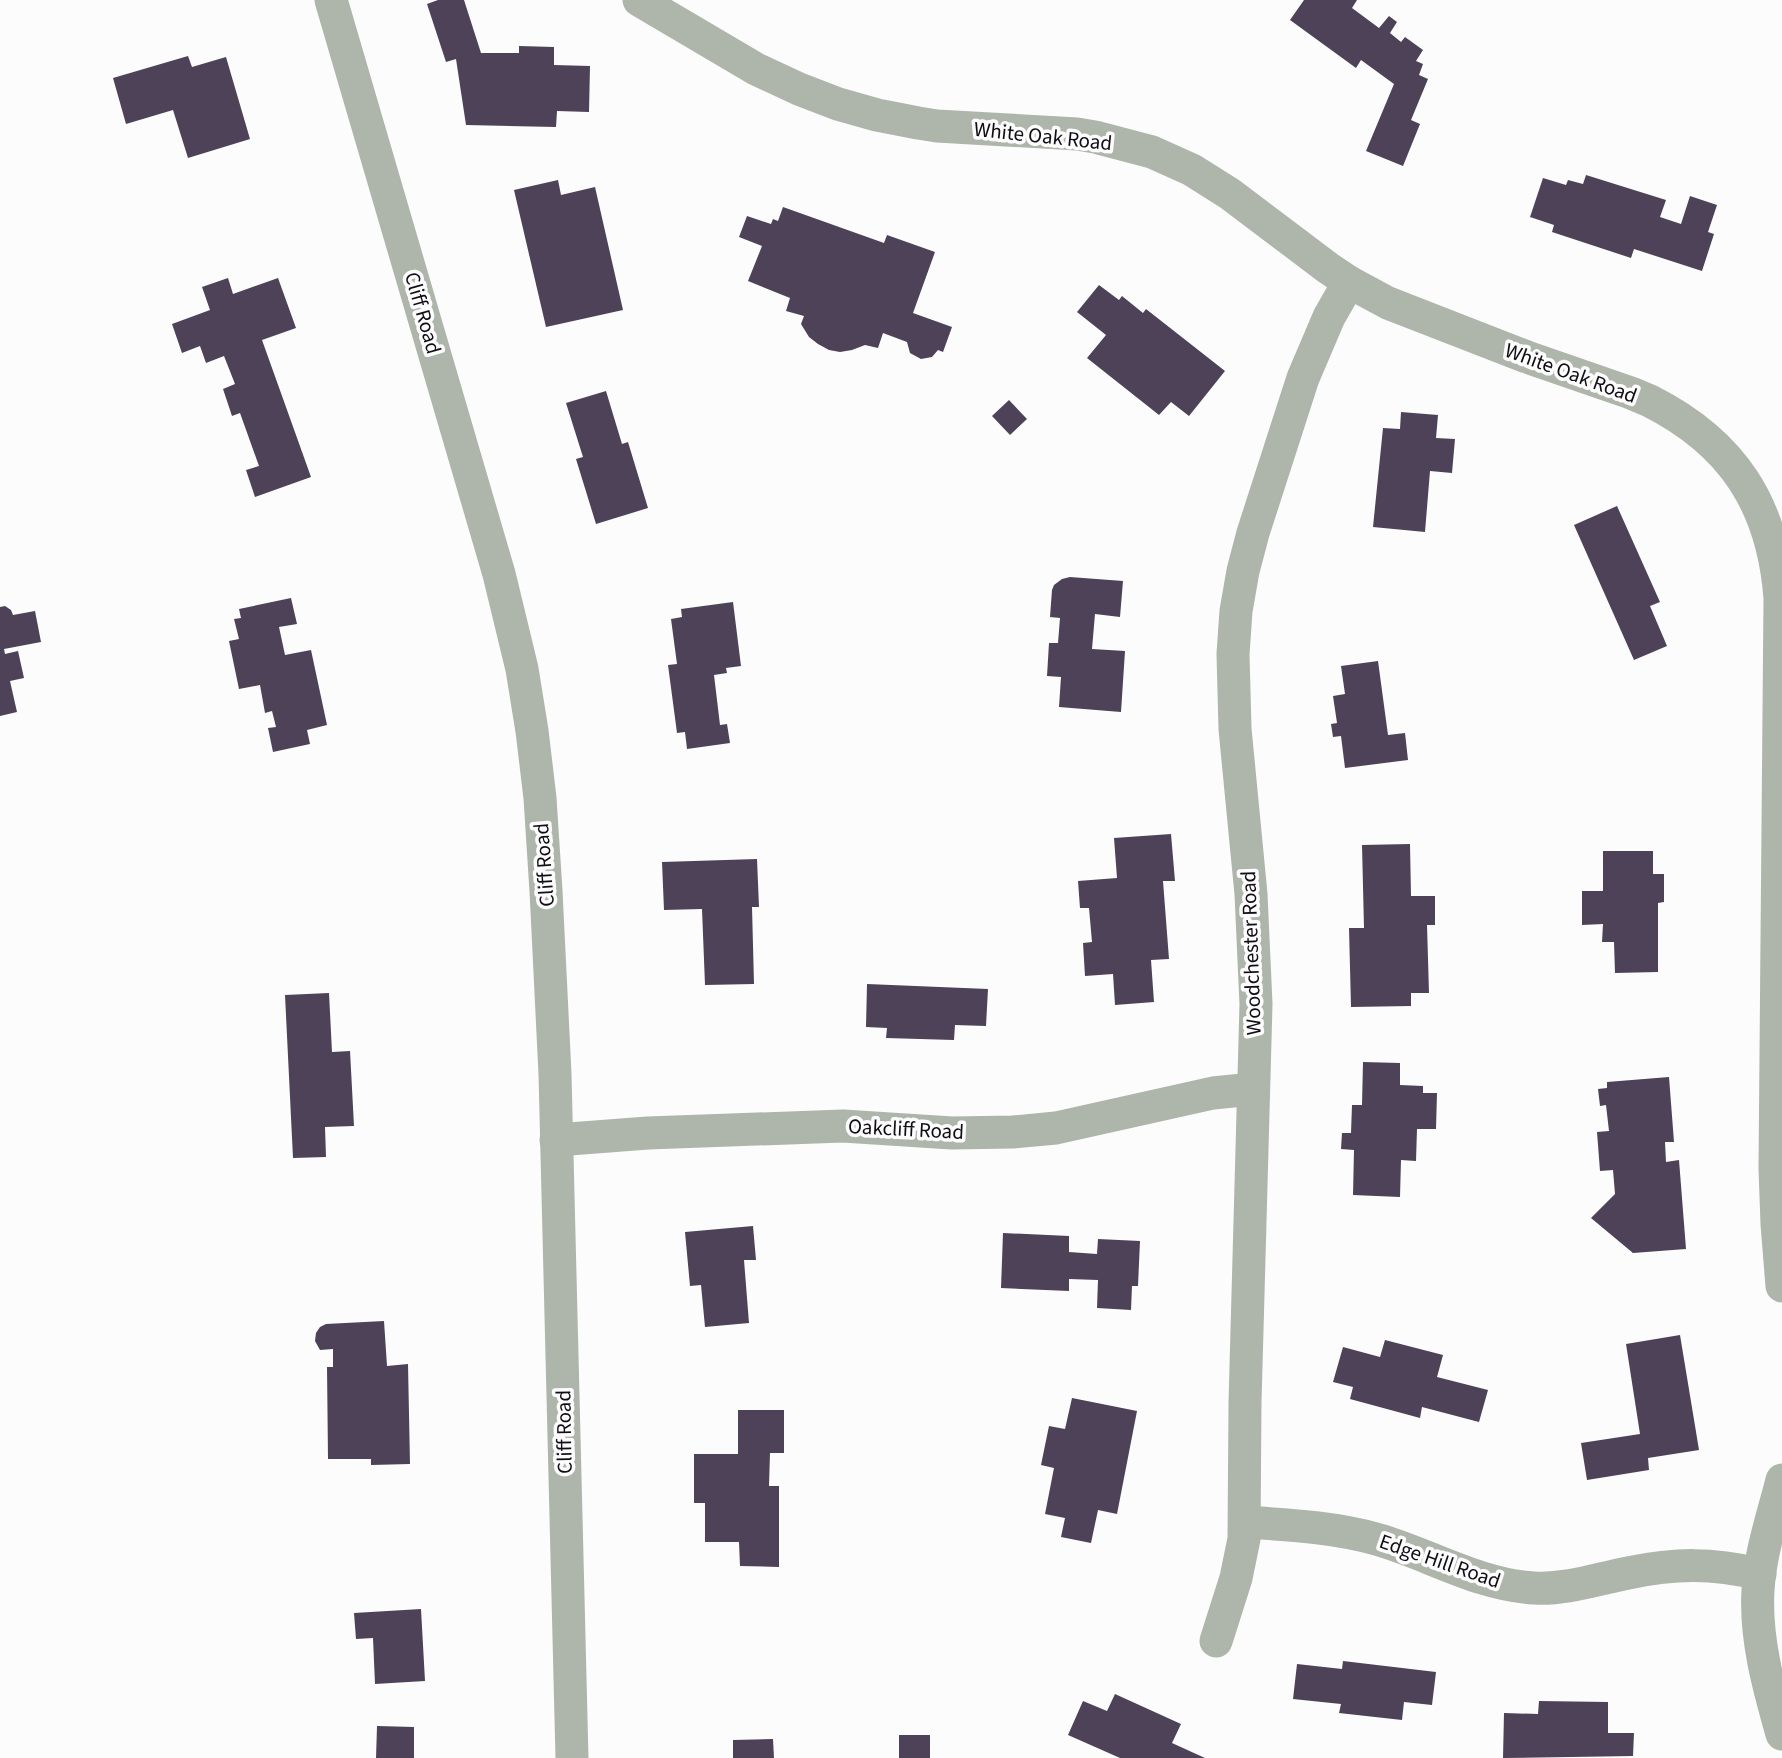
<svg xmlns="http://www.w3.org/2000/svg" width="1782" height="1758" font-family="'Source Sans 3',sans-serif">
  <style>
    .building { fill: #4d4257 }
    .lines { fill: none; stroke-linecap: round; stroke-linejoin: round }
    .minor { stroke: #aeb5ab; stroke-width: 33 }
    .labels { text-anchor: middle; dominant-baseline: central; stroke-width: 7; stroke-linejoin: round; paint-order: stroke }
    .street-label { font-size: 21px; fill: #110d15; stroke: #fcfcfc }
  </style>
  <rect width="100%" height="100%" fill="#fcfcfc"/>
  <g class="building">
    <path d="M438,0H464L481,53H519V46L554,47V65L590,66L589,112L557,111L556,127L466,125L456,59L446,62L427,4Z"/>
    <path d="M1304,0H1357L1352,8L1379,28L1389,16L1397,22L1390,33L1401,42L1405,37L1423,50L1416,61L1423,64L1419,75L1428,79L1411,120L1420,124L1403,166L1366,151L1394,84L1361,60L1356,68L1290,20Z"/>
    <path d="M188,56L192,67L226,57L250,139L188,158L173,110L126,124L113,78Z"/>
    <path d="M1586,175L1666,200L1660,217L1681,224L1690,196L1717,205L1708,232L1714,234L1702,271L1634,249L1631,258L1552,232L1554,225L1530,217L1543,178L1566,185L1568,180L1583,184Z"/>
    <path d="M558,180L561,195L595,187L623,310L546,327L514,190Z"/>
    <path d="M783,207L884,243L887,235L935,252L913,313L952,327L943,352L938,350L932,357L921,359L910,353L907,342L883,333L878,348L865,345L852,350L840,352L829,350L818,344L809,337L801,324L804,316L786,311L790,298L748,281L762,246L739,237L747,216L771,224L773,219L778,221Z"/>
    <path d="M228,278L233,294L278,278L296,328L262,340L311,477L255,497L246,470L259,466L240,413L232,416L223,389L235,384L224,356L206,363L200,346L182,353L172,324L210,310L202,287Z"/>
    <path d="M1099,285L1119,300L1122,296L1143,313L1146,309L1225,371L1189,416L1171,402L1159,415L1087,358L1106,335L1077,312Z"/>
    <path d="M606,391L622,444L628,442L648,508L596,524L576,459L583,457L566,403Z"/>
    <path d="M1009,400L1027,419L1010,435L992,416Z"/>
    <path d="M1401,412L1438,415L1436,438L1455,439L1452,473L1430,471L1425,532L1373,527L1383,428L1400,429Z"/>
    <path d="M1617,506L1660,602L1650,606L1667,646L1634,660L1574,525Z"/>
    <path d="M1070,577L1123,581L1120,617L1095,614L1092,649L1125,651L1121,712L1059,707L1061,677L1047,676L1049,643H1058L1060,618L1050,617L1052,590L1054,585L1062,579Z"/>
    <path d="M291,598L297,624L279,627L285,655L311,650L327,725L307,730L310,744L273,752L268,728L276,727L272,711L265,713L260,685L239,689L229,641L239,639L234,619L241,618L239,609Z"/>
    <path d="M733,602L741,666L726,668L727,673L714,675L720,725L727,724L730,743L687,749L685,732L677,733L668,665L677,664L671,619L682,617L681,609Z"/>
    <path d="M5,606L11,610L13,615L35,611L41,642L4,649L5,654L18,651L24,678L10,681L17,712L0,716V607Z"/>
    <path d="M1378,661L1388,735L1405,733L1408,760L1345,768L1341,736L1333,737L1331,724L1337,723L1333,696L1345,694L1341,666Z"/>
    <path d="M1171,834L1175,881H1163L1169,959L1151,960L1154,1002L1115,1005L1113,974L1085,976L1083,943L1092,942L1089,908H1080L1078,881L1117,878L1114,838Z"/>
    <path d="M1410,844L1411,896H1435V925H1427L1429,993H1411V1006L1351,1007L1349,928H1364L1362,845Z"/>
    <path d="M1603,851H1653V874H1664V902L1658,903V972L1615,973L1614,942H1602L1603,924L1582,925V891H1603Z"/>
    <path d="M757,859L759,907H752L754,984L705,985L702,909L664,910L662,862Z"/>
    <path d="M867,984L988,989L986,1026L955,1025L954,1040L886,1038L887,1028L866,1027Z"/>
    <path d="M329,993L332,1052L350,1051L354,1126L325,1127L326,1157L293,1158L285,995Z"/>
    <path d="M1363,1062L1400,1063V1085L1423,1086V1093H1437L1436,1129H1417L1416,1161L1401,1160L1400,1197L1353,1195L1354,1150L1341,1149L1342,1133H1351L1352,1105H1362Z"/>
    <path d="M1669,1077L1674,1142H1665L1666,1162L1679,1160L1686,1249L1633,1253L1591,1218L1615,1194L1613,1170L1600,1171L1597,1132L1609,1131L1606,1105L1600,1106L1598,1089L1607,1088V1082Z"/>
    <path d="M753,1226L756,1260H744L749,1323L705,1327L701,1285L690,1286L685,1232Z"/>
    <path d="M1003,1233L1069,1236V1252L1097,1254L1098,1239L1140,1241L1138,1286H1132L1131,1310L1097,1308L1098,1280L1069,1279V1291L1001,1288Z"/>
    <path d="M384,1321L387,1366L408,1364L410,1464L371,1465V1459H328L327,1367H333V1349L320,1350L315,1341L316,1333L320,1327L326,1324Z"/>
    <path d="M1680,1335L1699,1450L1648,1458L1649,1470L1587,1480L1581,1443L1640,1434L1626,1344Z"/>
    <path d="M1385,1340L1443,1355L1437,1377L1488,1390L1479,1422L1422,1407L1420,1418L1350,1399L1353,1387L1333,1382L1343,1347L1380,1357Z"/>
    <path d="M1072,1398L1137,1411L1117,1514L1098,1510L1091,1543L1061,1537L1065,1518L1045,1514L1054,1468L1041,1465L1049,1426L1065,1429Z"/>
    <path d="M738,1410H784V1453H770L769,1486H779V1567L740,1566L739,1542H705V1503H694V1454H738Z"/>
    <path d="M421,1609L425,1681L375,1684L373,1638L356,1639L354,1613Z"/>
    <path d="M1343,1661L1436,1672L1432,1705L1404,1702L1402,1720L1339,1713L1341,1704L1293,1699L1297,1664L1342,1669Z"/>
    <path d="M1115,1694L1181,1724L1172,1743L1205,1758H1120L1068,1735L1083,1701L1107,1711Z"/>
    <path d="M1539,1701L1608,1702V1733H1634L1633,1756L1503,1758L1504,1713L1538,1714Z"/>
    <path d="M377,1726L414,1727V1758H376Z"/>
    <rect x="899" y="1735" width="31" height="23"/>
    <path d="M773,1739L774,1758H733V1740Z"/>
  </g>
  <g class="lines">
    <g class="minor">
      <path d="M331,0L499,574L522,669L532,731L540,798L546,891L555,1074L572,1758"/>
      <path d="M639,0L756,69L799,89L838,104L877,115L918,123L937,126L1077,134L1095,137L1152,152L1192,170L1230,194L1328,268L1349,282L1388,303L1527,357L1631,393L1650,401C1733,443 1773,505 1780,598L1775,1169L1777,1224L1782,1286"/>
      <path d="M556,1140L648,1133L843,1126L952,1133L1013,1132L1056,1128L1213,1093L1253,1089"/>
      <path d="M1782,1480C1773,1516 1760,1553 1758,1590C1755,1639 1769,1688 1782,1734"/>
      <path d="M1245,1522C1289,1525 1334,1527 1376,1539C1429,1554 1478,1585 1534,1588C1565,1590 1597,1579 1628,1573C1677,1563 1711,1563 1760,1574"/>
      <path d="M1216,1641L1236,1578L1244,1539L1245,1403L1256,1004L1251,894L1235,729L1233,654L1236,611L1243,571L1253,533L1303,378L1329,317L1349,282"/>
    </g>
  </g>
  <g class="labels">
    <g class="street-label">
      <text transform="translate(1043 136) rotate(6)">White Oak Road</text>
      <text transform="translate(423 313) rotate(74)">Cliff Road</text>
      <text transform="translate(1571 373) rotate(20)">White Oak Road</text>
      <text transform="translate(544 865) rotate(-94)">Cliff Road</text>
      <text transform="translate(1251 953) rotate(-92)">Woodchester Road</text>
      <text transform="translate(906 1129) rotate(3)">Oakcliff Road</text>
      <text transform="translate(564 1432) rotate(-91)">Cliff Road</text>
      <text transform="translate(1440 1561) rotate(19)">Edge Hill Road</text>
    </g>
  </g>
</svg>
